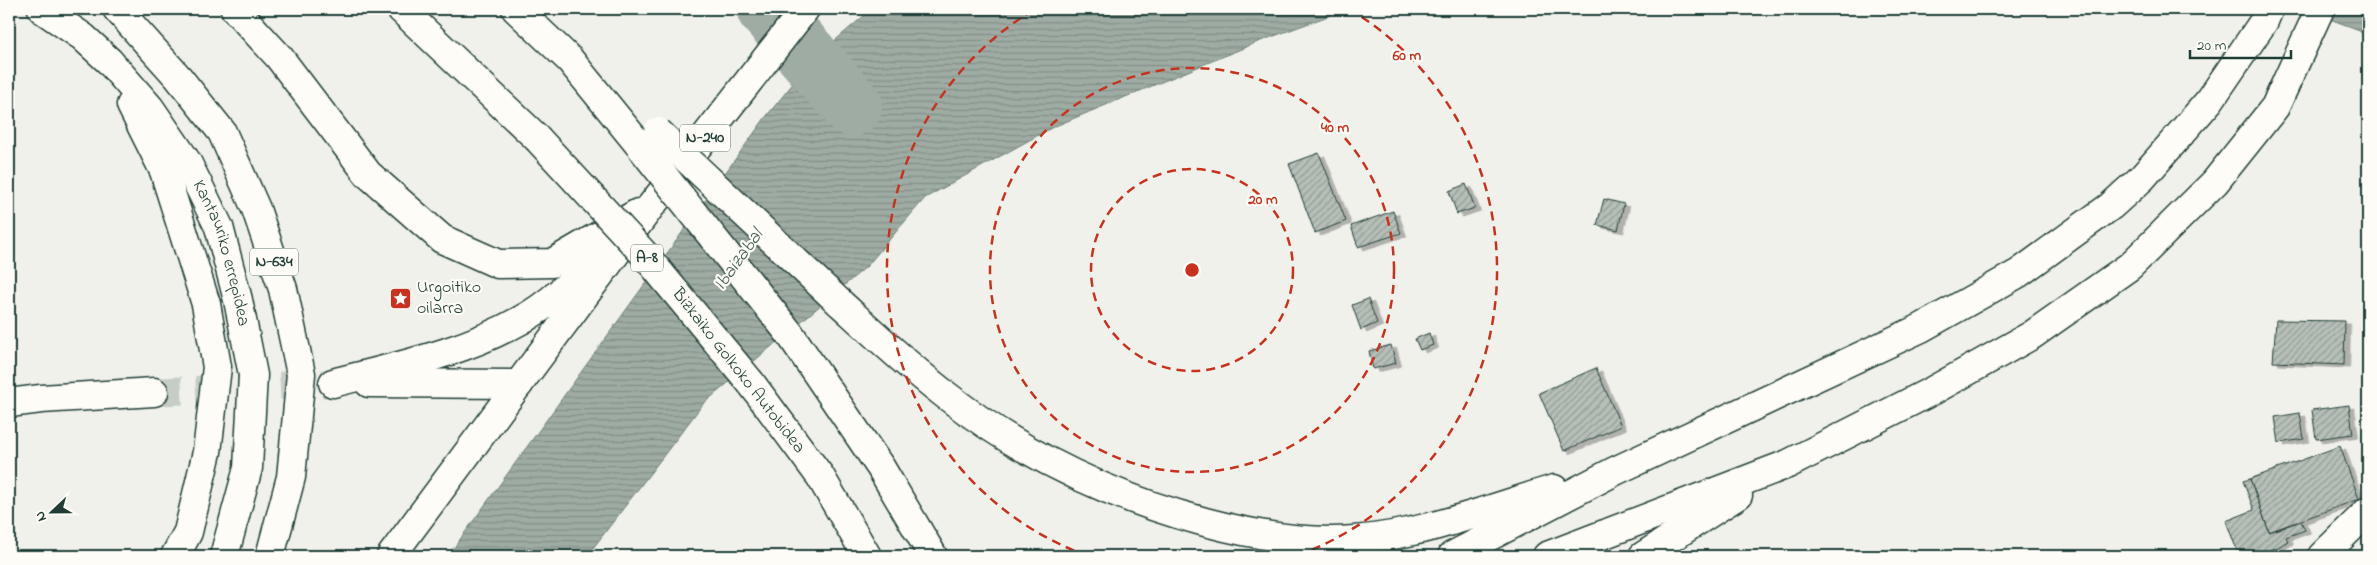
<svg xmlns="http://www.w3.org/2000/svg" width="2377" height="565" font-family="'Indie Flower',sans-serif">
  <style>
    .water { fill: url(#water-rules); stroke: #6c8077 }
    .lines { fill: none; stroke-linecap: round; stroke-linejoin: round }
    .river { stroke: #9faca4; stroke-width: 61 }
    .building { fill: url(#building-hatch); stroke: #1f3d34; filter: url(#shadow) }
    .highway-tunnel { stroke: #c6cdc6; stroke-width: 28; stroke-dasharray: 28 14; stroke-linecap: butt }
    .street-casing { stroke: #1f3d34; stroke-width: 31 }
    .highway-casing { stroke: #1f3d34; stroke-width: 31 }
    .street { stroke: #fdfcf7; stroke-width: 28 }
    .highway { stroke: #fdfcf7; stroke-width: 28 }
    .highway-bridge-casing { stroke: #1f3d34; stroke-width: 31; stroke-linecap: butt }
    .highway-bridge { stroke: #fdfcf7; stroke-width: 28 }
    .ring { fill: none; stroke: #c8321e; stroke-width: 2.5; stroke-dasharray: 9 6 }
    .labels { text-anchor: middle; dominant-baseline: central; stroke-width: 4.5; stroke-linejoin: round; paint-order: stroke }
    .shield { fill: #fdfcf7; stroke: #62766e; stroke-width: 1 }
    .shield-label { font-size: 16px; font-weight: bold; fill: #1f3d34 }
    .street-label { font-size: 18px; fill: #1f3d34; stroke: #fdfcf7 }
    .poi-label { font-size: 18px; fill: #1f3d34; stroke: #fdfcf7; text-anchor: start }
    .water-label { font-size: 19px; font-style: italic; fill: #455e56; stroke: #fdfcf7 }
    .centre { fill: #c8321e; stroke: #fdfcf7; stroke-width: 2.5 }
    .ring-label { font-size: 15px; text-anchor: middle; font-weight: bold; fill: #c8321e; stroke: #fdfcf7; stroke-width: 4.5; stroke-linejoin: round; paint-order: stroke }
  </style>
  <defs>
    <pattern id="water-rules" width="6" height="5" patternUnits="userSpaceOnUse" patternTransform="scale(1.25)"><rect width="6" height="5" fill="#9faca4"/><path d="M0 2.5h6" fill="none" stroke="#818d86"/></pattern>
    <pattern id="building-hatch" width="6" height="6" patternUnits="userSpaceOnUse" patternTransform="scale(1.25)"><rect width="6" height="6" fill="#b6bfb8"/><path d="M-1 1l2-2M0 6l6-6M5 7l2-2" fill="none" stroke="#939c96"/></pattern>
    <filter id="shadow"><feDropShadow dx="5.5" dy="3" stdDeviation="0" flood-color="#0004"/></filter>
  </defs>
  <rect width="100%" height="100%" fill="#f0f1eb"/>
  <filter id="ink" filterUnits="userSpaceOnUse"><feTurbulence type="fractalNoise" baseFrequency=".02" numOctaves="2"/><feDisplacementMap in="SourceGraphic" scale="10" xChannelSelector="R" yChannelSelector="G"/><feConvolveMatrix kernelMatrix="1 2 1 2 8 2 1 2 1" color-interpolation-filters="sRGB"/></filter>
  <g filter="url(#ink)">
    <g class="water">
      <path d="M872,9H1347L1258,42L1053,127L925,198L866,267L703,404L587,556H448L765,118L812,60Z"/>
      <path d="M2302,9H2368V39L2357,29Z"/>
    </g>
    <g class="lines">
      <path class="river" d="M767,9L852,106"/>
    </g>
    <g class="building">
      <path d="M1319,153L1346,221L1315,233L1289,164Z"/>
      <path d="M1466,184L1475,208L1457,214L1449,191Z"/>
      <path d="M1604,199L1624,204L1618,230L1597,225Z"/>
      <path d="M1393,211L1401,233L1358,247L1351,226Z"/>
      <path d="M1368,299L1377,323L1361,330L1352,305Z"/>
      <path d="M2276,320L2345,321L2344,365L2273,362Z"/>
      <path d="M1429,333L1433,345L1420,350L1415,339Z"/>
      <path d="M1391,345L1396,363L1373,369L1369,351Z"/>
      <path d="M1596,368L1621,426L1564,451L1539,393Z"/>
      <path d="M2349,405L2353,434L2316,439L2312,410Z"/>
      <path d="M2300,413L2304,439L2279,443L2275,417Z"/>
      <path d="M2340,446L2359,499L2269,532L2250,479Z"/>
      <path d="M2250,479L2269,532L2301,521L2305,530L2286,537L2288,541L2278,547L2253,556H2239L2226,521L2254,510L2243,481Z"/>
    </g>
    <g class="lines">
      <path class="highway-tunnel" d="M154,392L333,383"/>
      <defs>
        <path id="street" d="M2322,556L2368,511"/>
        <g id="highway">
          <path id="s1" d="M42,9L83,37L109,61L150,108L187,162L219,227L238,300L253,375L248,468L224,556"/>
          <path d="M117,9L178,77L222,132L256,209L283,289L301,374L291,477L270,556"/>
          <path d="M235,9L279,57L368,174L442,239L498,264L552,263L638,213"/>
          <path d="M401,9L537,138"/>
          <path d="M516,9L570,60L640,146"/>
          <path d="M131,105L164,171L206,304L217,367L207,452L188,532L175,556"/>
          <path d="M839,302C874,334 909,367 947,396C1023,455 1112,497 1205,522C1254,535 1304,544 1354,540C1422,535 1489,509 1554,489"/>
          <path d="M790,334L881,468L933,556"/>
          <path d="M333,383C397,366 463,353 521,320C549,305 573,281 595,259"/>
          <path d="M369,383L519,384"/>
          <path d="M751,383L820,476L867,556"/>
          <path d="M9,403L41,399L154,392"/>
          <path d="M391,556L651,206L805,9"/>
          <path d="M1452,556L1615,471L1921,328L2019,273L2111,206L2142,178L2210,100L2264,21L2269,9"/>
          <path d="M1547,556L1788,464L1932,391L2032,335L2130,266L2215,182L2275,107L2320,9"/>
          <path d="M1643,556L1738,495"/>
        </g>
      </defs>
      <use href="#street" class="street-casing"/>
      <use href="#highway" class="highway-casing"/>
      <use href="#street" class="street"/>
      <use href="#highway" class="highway"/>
      <defs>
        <g id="highway-bridge">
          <path d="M658,132L839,302"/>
          <path d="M537,138L645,255L751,383"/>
          <path d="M640,146L790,334"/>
        </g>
      </defs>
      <use href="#highway-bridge" class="highway-bridge-casing"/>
      <use href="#highway-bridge" class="highway-bridge"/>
    </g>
  </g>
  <g class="ring">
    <circle cx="1192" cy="270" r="101"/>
    <circle cx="1192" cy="270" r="202"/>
    <path d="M1088 556A304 304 0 0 1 1035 9M1349 9A304 304 0 0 1 1296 556"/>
  </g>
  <defs>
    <symbol id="sight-square" viewBox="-11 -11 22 22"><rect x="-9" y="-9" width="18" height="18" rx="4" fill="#c8321e" stroke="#fdfcf7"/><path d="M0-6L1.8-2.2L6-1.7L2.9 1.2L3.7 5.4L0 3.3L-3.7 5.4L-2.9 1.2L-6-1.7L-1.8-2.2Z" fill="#fff"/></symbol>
  </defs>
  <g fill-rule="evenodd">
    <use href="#sight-square" x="388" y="286" width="25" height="25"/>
  </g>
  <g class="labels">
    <g class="shield">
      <rect x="680" y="124.5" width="50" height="27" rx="4"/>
      <rect x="631" y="244.5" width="32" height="27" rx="4"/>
      <rect x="250" y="248.5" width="48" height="27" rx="4"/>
    </g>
    <g class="shield-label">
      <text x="705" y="138">N-240</text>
      <text x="647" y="258">A-8</text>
      <text x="274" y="262">N-634</text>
    </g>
    <g class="street-label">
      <text stroke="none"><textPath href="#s1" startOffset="311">Kantauriko errepidea</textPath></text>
      <text transform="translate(738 371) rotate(52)">Bizkaiko Golkoko Autobidea</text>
    </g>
    <g class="poi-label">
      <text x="417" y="288">Urgoitiko<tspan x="417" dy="21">oilarra</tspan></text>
    </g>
    <g class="water-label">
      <text transform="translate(739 260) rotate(-54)">Ibaizabal</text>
    </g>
  </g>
  <circle cx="1192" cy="270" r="8" class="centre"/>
  <g class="ring-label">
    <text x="1407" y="60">60 m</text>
    <text x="1335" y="132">40 m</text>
    <text x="1263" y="204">20 m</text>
  </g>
  <rect width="2377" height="565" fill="none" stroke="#fdfcf7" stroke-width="30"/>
  <rect x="15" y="15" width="2347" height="535" fill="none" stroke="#1f3d34" stroke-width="2" filter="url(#ink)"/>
  <g transform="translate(52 512) rotate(248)" stroke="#fdfcf7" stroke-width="4" paint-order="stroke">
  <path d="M0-4L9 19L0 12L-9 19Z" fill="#1f3d34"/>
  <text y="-8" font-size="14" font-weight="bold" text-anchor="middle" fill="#1f3d34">N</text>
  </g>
  <path d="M2190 50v8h101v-8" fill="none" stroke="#1f3d34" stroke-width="2.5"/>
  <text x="2197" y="50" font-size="15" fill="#1f3d34" stroke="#fdfcf7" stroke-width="4" paint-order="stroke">20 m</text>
</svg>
